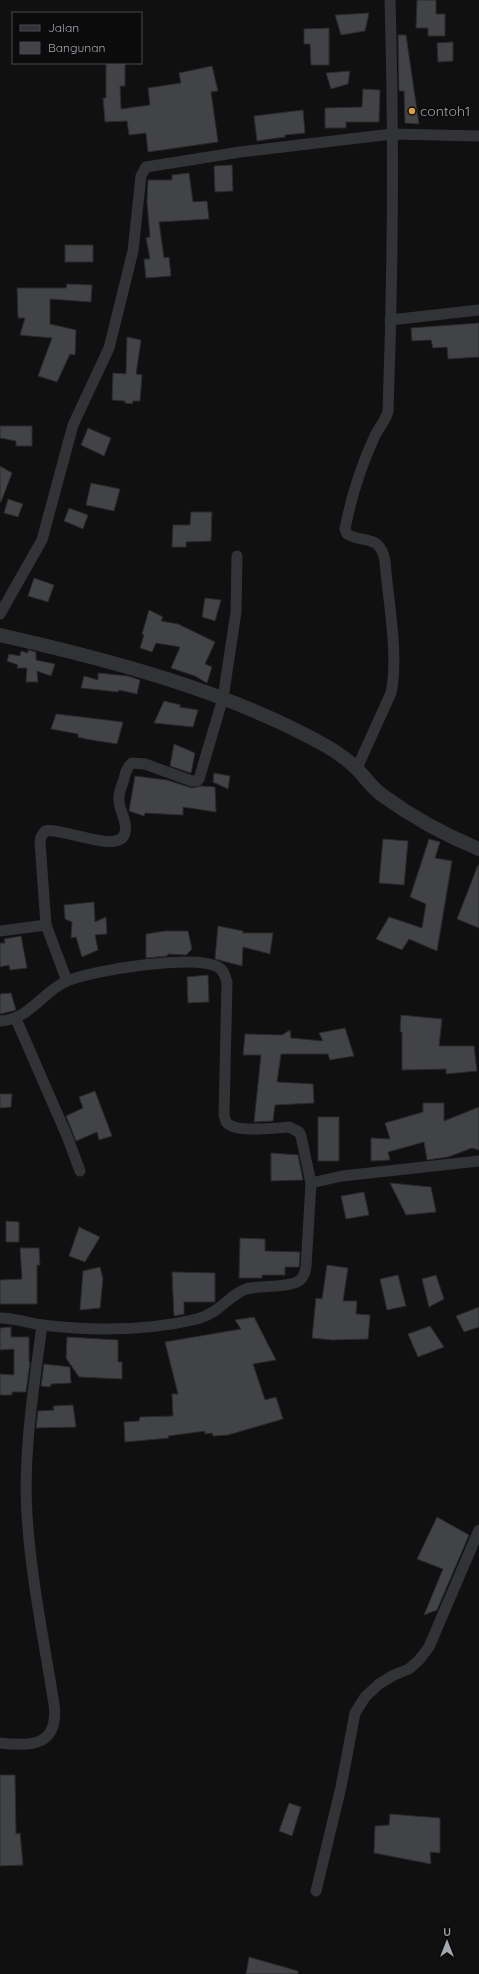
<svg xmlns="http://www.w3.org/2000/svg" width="479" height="1974" font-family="Quicksand,sans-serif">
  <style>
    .building { fill: #424347; stroke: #2a2a2d }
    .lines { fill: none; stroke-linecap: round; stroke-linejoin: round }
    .minor { stroke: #323336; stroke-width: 11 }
    .tertiary { stroke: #323336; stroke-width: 14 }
    .poi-dot { fill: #de9e3b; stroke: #0b0b0c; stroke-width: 1.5 }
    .labels { text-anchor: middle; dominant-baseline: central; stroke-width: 3; stroke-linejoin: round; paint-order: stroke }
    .poi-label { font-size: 14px; fill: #a3a8b1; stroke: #0b0b0c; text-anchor: start }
  </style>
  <rect width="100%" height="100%" fill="#101011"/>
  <g class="building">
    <path d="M417,0H436V14H445V36H428V28H416Z"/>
    <path d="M369,13L365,31L341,35L335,15Z"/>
    <path d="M329,28V65H311L310,44H304V29Z"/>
    <path d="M398,35H406L419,124L405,123L404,91H399Z"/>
    <path d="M453,42V61L438,62L437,43Z"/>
    <path d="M106,63H125V86H120L121,109L150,105L148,88L181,83L179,73L212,66L218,91L211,92L218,142L148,152L146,133L129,135L127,121L105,122L103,98H106Z"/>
    <path d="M350,71L348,84L331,89L326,73Z"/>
    <path d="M363,89L380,90L379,122H346V128H325V108L362,107Z"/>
    <path d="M303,110L305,133L285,135V137L257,141L254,116Z"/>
    <path d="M232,165L233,191L215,192L214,166Z"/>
    <path d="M189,173L193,202L207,201L209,219L159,222L164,258L169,257L171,276L146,278L144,259H150L146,238L150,237L147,202L148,180H172V175Z"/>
    <rect x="65" y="245" width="28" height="17"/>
    <path d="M67,284L92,285L91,302L50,299V324L76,330L75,355L70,354L57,382L38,376L52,338L20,335L25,318H18L17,288H66Z"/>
    <path d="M479,323V357L448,359L447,347L433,348L431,340L412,341L411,328Z"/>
    <path d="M127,337L141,340L136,374L142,375L140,401H133L132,404L125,403V401L112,400L113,373L126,374Z"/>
    <path d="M0,426H32V446H16V441L0,438Z"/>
    <path d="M88,428L111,438L104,456L81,445Z"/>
    <path d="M0,466L12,473L1,502H0Z"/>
    <path d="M91,483L120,489L114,511L86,505Z"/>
    <path d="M8,499L23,504L18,517L4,513Z"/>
    <path d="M69,508L88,515L83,529L64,521Z"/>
    <path d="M191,512H212L211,541L186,542V547H172L173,525H190Z"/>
    <path d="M34,578L54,585L48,602L28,596Z"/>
    <path d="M205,598L221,600L215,621L202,617Z"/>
    <path d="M149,610L163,617L161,621L178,624L215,642L205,664L212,667L207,683L195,676L171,668L180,647L156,643L152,652L140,648L144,635L142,634Z"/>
    <path d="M28,650L36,652V660L55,664L51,676L37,671L38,682H26L27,668H17L18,665L7,661L9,654L20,656L21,651L28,653Z"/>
    <path d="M98,673L128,676L140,680L137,694L119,690L118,692L81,688L84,676L98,680Z"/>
    <path d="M164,701L181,705L179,707L198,710L193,727L154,723Z"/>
    <path d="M56,714L123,722L117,744L86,739L78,737V734L51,729Z"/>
    <path d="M174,744L195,753L191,773L170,766Z"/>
    <path d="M214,773L230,776L228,789L213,782Z"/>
    <path d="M135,776L167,780L192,788L202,786L215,787L216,812L183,807V815L145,813L144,816L129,811Z"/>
    <path d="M383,839L408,841L404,885L379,883Z"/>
    <path d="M429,839L440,842L435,858L452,861L437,951L409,939L402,950L376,939L389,917L422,928L426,904L410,897Z"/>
    <path d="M478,865H479V928L457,919Z"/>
    <path d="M94,902L95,922L106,917L107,934L95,935L98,950L82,957L76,937L71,938L72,922L65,919L64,905Z"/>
    <path d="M218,926L243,931V933H273L270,954L243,947L242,966L215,959Z"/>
    <path d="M165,931H188L192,949L186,955L168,954L167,956L146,958V934Z"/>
    <path d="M21,936L27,968L10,970L9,965L0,967V943H5L4,939Z"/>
    <path d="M208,975L209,1002L188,1003L187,977Z"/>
    <path d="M11,993L16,1010L0,1014V994Z"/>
    <path d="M401,1015L442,1019L439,1046H474L477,1071L446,1074V1069L402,1070V1032H400Z"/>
    <path d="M345,1028L354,1056L330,1060L328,1054H281L277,1082L313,1084L314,1103L275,1105L273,1121L254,1122L261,1055H243L245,1034L282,1035L290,1030L291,1038L323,1041L319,1033Z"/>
    <path d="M95,1091L112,1136L99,1140L97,1132L76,1141L66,1116L83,1108L79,1097Z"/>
    <path d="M0,1094H12L11,1107L0,1108Z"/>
    <path d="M423,1103H444V1121L479,1107V1150L472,1148L448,1157L427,1160L424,1142L388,1152L390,1160L371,1161V1138L390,1139L385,1123L423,1112Z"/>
    <rect x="318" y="1117" width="21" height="44"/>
    <path d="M271,1153L298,1155L303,1180L271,1181Z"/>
    <path d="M390,1183L431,1187L436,1212L406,1215Z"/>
    <path d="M364,1192L369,1215L346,1219L341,1196Z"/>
    <path d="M6,1221L19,1222V1242H6Z"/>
    <path d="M79,1227L100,1237L85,1262L69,1256Z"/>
    <path d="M240,1238L265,1239V1251L300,1252L299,1267H285V1275H262V1278H239Z"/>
    <path d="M20,1248H39L40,1265H37V1304H0V1280L22,1279Z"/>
    <path d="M327,1265L348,1268L343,1301H357L356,1314L370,1315L368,1339L332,1340L312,1338L316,1298L322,1299Z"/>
    <path d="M100,1267L103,1279L100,1308L80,1310L83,1271Z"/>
    <path d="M172,1272L215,1273V1302H184V1314L174,1316Z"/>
    <path d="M398,1275L406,1306L387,1310L380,1279Z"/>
    <path d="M436,1275L444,1299L429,1307L422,1279Z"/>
    <path d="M479,1307V1327L464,1332L456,1316Z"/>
    <path d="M254,1317L276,1360L253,1364L265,1400L276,1397L283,1419L228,1435L213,1436L212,1433L205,1434V1431L168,1436L169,1438L125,1442L124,1422L139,1421L140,1417L173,1416L172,1394H178L165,1342L241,1329L235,1320Z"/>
    <path d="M430,1326L444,1347L418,1357L408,1334Z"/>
    <path d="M11,1327V1337H29V1362H30L26,1392H12V1395H0V1374L14,1375V1349L0,1350V1328Z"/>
    <path d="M67,1337L118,1340V1362H122V1379L79,1377L66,1358Z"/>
    <path d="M44,1364L70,1367L71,1383L51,1384L50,1387L41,1386Z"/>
    <path d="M73,1405L76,1427L36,1428L38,1411L54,1410L53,1406Z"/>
    <path d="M437,1517L469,1535L437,1610L424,1615L443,1569L417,1559Z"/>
    <path d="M0,1775H15L16,1834L20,1833L23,1865L0,1866Z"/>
    <path d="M289,1803L301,1807L292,1836L279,1831Z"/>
    <path d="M390,1814L440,1818V1853L430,1852L431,1864L374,1853L375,1826L389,1825Z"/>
    <path d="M249,1957L298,1971V1974H246Z"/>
  </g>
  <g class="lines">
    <g class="minor">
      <path d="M390,320L479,310"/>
      <path d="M0,614L42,540L73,425L109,348L133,251L141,176L146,167L240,152L392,134L479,136"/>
      <path d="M357,768L391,693C399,655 388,601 385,561C380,534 365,544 347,534L345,529C351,498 361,466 374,438C378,428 386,421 388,411C393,274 394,137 390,0"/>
      <path d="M46,925L40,842L41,837L45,831C63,827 119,855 125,833C128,822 119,811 119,800C118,793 122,786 124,779C125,773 127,767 132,763L145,764L192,781H197L199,779L223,698L236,612L237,556"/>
      <path d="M0,931L46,925L67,981"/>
      <path d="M16,1019L67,1136L80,1171"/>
      <path d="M0,1021C29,1020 43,991 67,981C94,970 193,954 218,967C224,970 225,976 227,982L224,1115C225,1117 225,1121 227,1123C236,1133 277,1128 289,1127L299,1132L301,1136L311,1183L306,1267C305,1272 304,1277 300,1280C291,1288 260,1285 246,1289C229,1295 220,1313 197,1319C147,1331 94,1331 42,1325C28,1323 14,1318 0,1318"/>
      <path d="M311,1183L342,1176L479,1161"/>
      <path d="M0,1743C33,1747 59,1745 54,1704C44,1641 31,1578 27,1515C23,1451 34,1387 42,1325"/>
      <path d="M316,1891L341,1787L355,1713L365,1697L379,1684L394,1675L409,1669L419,1660L429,1647L479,1530"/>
    </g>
    <path class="tertiary" d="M0,635C111,660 229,691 328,747C338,753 348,760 357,769C365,777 372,788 382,795C412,817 445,835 479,849"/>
  </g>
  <circle class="poi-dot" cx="412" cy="111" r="4"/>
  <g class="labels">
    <g class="poi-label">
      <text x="420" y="111">contoh1</text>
    </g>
  </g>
  <rect x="12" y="12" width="130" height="52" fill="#0b0b0c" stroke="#484a4e"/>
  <rect x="20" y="25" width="20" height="6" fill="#323336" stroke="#484a4e"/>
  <text x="48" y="32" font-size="12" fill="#a3a8b1">Jalan</text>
  <rect x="20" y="42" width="20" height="12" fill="#424347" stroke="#484a4e"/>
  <text x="48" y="52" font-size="12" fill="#a3a8b1">Bangunan</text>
  <g transform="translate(447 1942)" stroke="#0b0b0c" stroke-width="3" paint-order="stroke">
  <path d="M0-3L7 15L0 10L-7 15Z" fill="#a3a8b1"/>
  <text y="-6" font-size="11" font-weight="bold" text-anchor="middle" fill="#a3a8b1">U</text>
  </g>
</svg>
